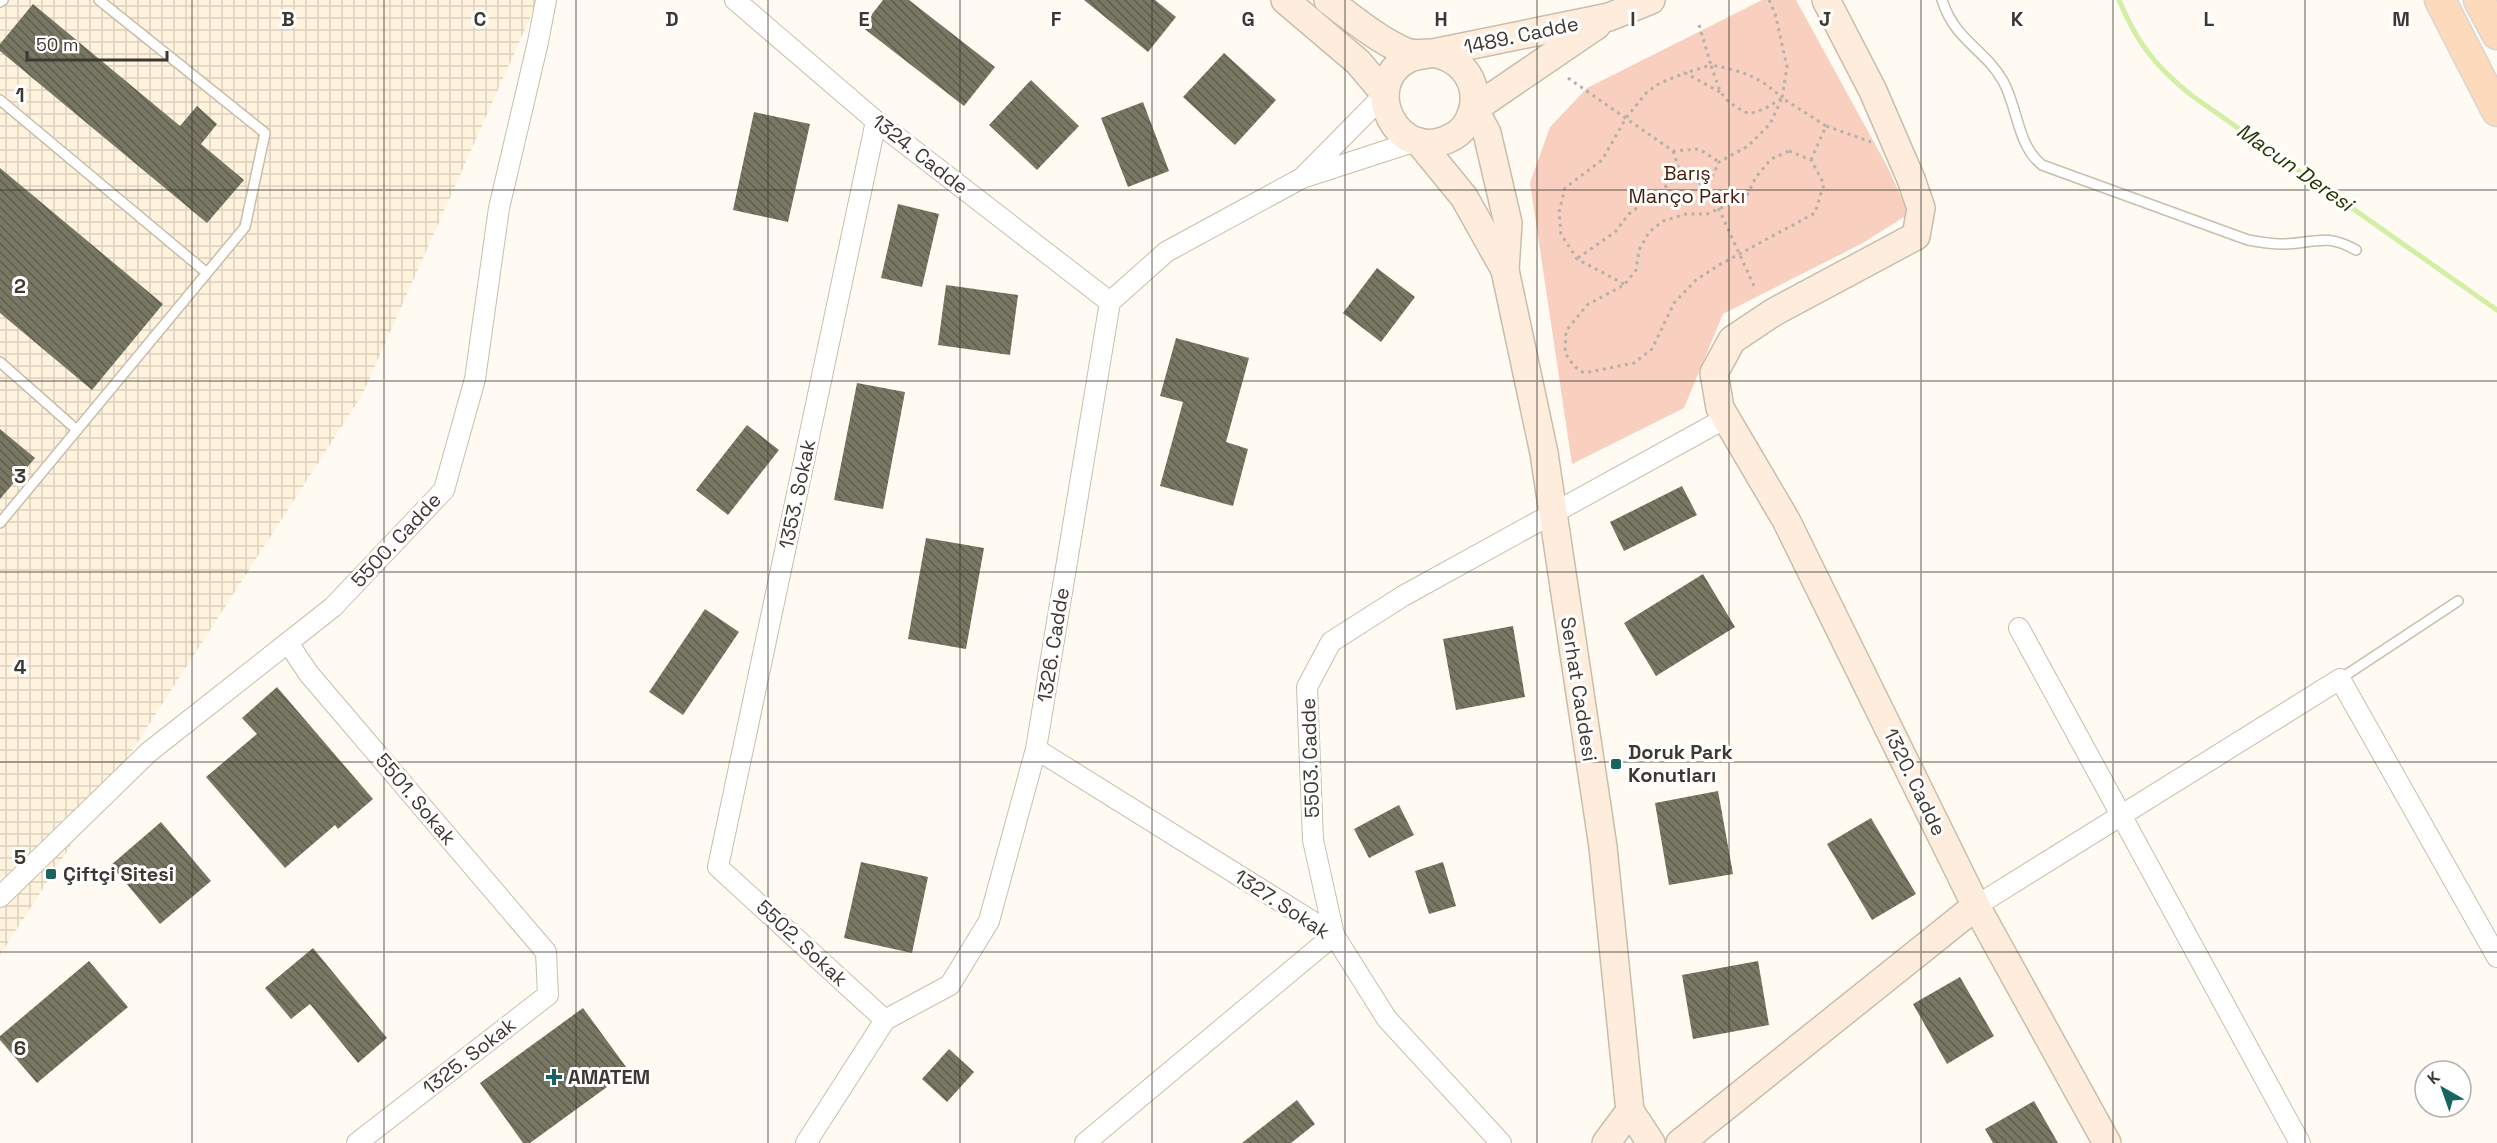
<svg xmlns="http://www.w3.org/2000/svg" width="2497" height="1143" font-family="'Space Grotesk',sans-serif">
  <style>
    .industrial { fill: url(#industrial-grid) }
    .green { fill: #f9cfbf }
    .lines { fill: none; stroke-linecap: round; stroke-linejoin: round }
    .stream { stroke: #d3efa6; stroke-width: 5 }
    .building { fill: url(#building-back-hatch) }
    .lane-casing { stroke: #c8beab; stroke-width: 12 }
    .street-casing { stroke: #c8beab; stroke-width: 22 }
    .secondary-casing { stroke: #c8beab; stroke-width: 30 }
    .primary-casing { stroke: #d8d7d6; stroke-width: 33 }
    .path { stroke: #b5b1a9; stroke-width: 3; stroke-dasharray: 3 4.5; stroke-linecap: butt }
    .lane { stroke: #fff; stroke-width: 9 }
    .street { stroke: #fff; stroke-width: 20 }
    .secondary { stroke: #feeddd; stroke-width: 27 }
    .primary { stroke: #fddabb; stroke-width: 30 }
    .grid { fill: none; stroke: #3d3932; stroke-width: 1.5; stroke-opacity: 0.55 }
    .poi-dot { fill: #18655f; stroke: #fff; stroke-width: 2 }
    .labels { text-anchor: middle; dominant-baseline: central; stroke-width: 6; stroke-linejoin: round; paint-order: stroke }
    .street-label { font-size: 20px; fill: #3d3932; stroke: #fff }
    .park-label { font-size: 20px; fill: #491b06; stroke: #fff }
    .poi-label { font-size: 20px; font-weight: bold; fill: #3d3932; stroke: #fff; text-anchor: start }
    .water-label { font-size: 21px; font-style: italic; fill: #293802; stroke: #fff }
    .grid-label { font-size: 20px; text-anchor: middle; font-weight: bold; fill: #3d3932; stroke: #fff; stroke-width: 6; stroke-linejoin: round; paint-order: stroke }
  </style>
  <defs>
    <pattern id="industrial-grid" width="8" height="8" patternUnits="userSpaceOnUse" patternTransform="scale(1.5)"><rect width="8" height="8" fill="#fff3de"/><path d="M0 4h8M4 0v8" fill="none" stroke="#dbd1bf"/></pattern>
    <pattern id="building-back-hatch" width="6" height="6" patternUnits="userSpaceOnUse" patternTransform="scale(1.5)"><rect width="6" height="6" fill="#787764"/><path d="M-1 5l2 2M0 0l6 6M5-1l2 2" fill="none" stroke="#5e5e4f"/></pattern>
  </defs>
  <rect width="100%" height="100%" fill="#fffbf3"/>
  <path class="industrial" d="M0,0H538L362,395L0,955Z"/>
  <path class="green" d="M1762,0H1796L1887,166L1909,214L1861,244L1723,314L1684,408L1572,464L1530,183L1550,127L1587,88Z"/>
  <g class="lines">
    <path class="stream" d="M2119,0C2137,43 2155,66 2191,95L2497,310"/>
  </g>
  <g class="building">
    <path d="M883,0H909L995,67L964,106L862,27Z"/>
    <path d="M1084,0H1155L1176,17L1148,52Z"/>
    <path d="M33,4L180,126L197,106L217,124L201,144L244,180L207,223L0,51V44Z"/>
    <path d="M1224,53L1276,100L1235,145L1183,97Z"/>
    <path d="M1031,80L1079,126L1037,170L989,125Z"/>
    <path d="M1143,102L1169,171L1128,187L1101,118Z"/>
    <path d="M754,112L810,124L788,222L733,210Z"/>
    <path d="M0,168L163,304L92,390L0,313Z"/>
    <path d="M898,204L939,214L922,287L881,278Z"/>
    <path d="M1377,268L1415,297L1381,342L1343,313Z"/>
    <path d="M946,285L1018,295L1010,355L938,345Z"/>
    <path d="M1176,338L1249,358L1226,442L1248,449L1233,506L1160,486L1183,402L1160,396Z"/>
    <path d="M857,383L905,392L883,509L834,500Z"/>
    <path d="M747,425L779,450L728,515L696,490Z"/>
    <path d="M0,429L35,458L0,499Z"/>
    <path d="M1682,486L1697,515L1624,551L1610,522Z"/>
    <path d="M926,538L984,548L966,649L908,639Z"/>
    <path d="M1703,574L1735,627L1656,676L1624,623Z"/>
    <path d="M705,609L739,632L683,715L649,692Z"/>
    <path d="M1513,626L1525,697L1456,710L1443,639Z"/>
    <path d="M277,687L373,799L338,829L335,825L285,868L206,777L257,734L242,718Z"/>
    <path d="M1718,791L1733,874L1669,885L1655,803Z"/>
    <path d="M1399,805L1414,835L1369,858L1354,829Z"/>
    <path d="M1871,818L1916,894L1872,920L1827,844Z"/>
    <path d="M161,822L211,881L160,924L111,865Z"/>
    <path d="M861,862L928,877L912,953L844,938Z"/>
    <path d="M1443,862L1456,906L1429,914L1415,871Z"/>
    <path d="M313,948L387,1038L358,1063L310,1004L291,1019L265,988Z"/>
    <path d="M89,961L128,1007L37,1083L0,1040V1036Z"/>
    <path d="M1758,961L1769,1025L1693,1039L1682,975Z"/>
    <path d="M1960,977L1994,1036L1947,1064L1913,1004Z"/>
    <path d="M583,1008L629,1071L530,1143H523L480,1083Z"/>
    <path d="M949,1049L974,1072L947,1102L922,1079Z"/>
    <path d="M1297,1100L1315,1124L1291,1143H1242Z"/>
    <path d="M2034,1101L2058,1143H1993L1985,1129Z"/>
  </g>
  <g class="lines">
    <defs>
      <g id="lane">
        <path d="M1942,0C1955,41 1984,48 2003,81C2018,108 2017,145 2042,165L2248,240C2259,242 2270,244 2281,244C2314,244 2324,232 2356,250"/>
        <path d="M0,2L3,0"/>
        <path d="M0,100L207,273"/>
        <path d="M0,362L77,430"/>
        <path d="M0,523L245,227L265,133L99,0"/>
        <path d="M2340,679L2458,601"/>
      </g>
      <g id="street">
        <path d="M735,0L876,121L1110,302"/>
        <path d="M876,121L718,867L885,1020"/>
        <path d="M1304,176L1385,94"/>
        <path d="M2019,628L2300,1143"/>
        <path d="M288,643L309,674L546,952L548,995L357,1143"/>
        <path d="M1036,749L1334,935L1387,1019L1501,1143"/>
        <path d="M0,897L149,752L333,607L444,490L475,379L499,208L538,42L546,0"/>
        <path d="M1976,906L2340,679L2497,957"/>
        <path d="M1334,935L1313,840L1307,687L1331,642L1403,596L1726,418"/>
        <path d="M806,1143L885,1020L950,985L989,921L1036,749L1110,302L1166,252L1302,178L1416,141"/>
        <path d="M1085,1143L1334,935"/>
      </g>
      <g id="secondary">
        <path d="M1285,0L1358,62L1385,94"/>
        <path d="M1328,0C1352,18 1377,39 1404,51C1412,55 1422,53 1431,53C1457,56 1476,76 1474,102C1473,115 1466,129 1454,136C1397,169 1357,82 1410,58C1417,55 1426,55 1433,53L1609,17L1651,0"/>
        <path d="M1826,0L1873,91L1911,179L1921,208L1916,236L1774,312L1732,340L1714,373L1720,408L1786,520L1976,906L2107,1143"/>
        <path d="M1474,109L1487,133L1508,223L1505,270"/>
        <path d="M1474,109L1597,25"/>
        <path d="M1419,142L1464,197L1505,270L1544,453L1603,847L1630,1111L1651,1143"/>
        <path d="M1606,1143L1630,1111"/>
        <path d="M1680,1143L1976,906"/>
      </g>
      <g id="primary">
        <path d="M2440,0L2497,111"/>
        <path d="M2479,0L2497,34"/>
      </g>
    </defs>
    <use href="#lane" class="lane-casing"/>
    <use href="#street" class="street-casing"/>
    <use href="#secondary" class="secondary-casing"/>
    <use href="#primary" class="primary-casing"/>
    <g class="path">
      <path d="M1769,0L1775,13L1787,67L1782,98L1826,126"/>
      <path d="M1699,25L1711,65C1742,71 1759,76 1782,98"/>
      <path d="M1568,78L1673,151L1699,149L1719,162"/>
      <path d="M1720,92L1685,73L1711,65C1721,95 1720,99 1749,114L1764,109L1781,99"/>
      <path d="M1673,151L1681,175L1708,187"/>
      <path d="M1789,151L1811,160L1824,184L1815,213L1719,265L1696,280L1674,303L1652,349L1634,363L1584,373L1574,366L1565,353L1566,331L1587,305L1624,285L1636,270L1639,250L1649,232L1663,221L1686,214H1707L1746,197L1756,177L1771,159Z"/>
      <path d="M1811,160L1826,126L1871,142"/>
      <path d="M1578,258L1615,232L1629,214L1681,175"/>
      <path d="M1624,284L1577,259L1561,234L1559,212L1565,188L1602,160L1626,118L1647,92L1660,83L1685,73"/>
      <path d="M1754,286L1708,185L1719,162L1748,146L1770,124L1782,98"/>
    </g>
    <use href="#lane" class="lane"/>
    <use href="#street" class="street"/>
    <use href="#secondary" class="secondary"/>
    <use href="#primary" class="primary"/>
  </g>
  <path class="grid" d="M192,0V1143M384,0V1143M576,0V1143M768,0V1143M960,0V1143M1152,0V1143M1345,0V1143M1537,0V1143M1729,0V1143M1921,0V1143M2113,0V1143M2305,0V1143M0,190H2497M0,381H2497M0,572H2497M0,762H2497M0,952H2497"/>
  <g class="poi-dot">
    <rect x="1610" y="758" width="12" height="12" rx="3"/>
    <rect x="45" y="868" width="12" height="12" rx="3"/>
    <path d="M551 1068h6v6h6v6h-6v6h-6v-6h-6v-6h6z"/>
  </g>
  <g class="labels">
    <g class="street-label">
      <text transform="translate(1521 35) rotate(-12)">1489. Cadde</text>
      <text transform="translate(920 154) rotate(38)">1324. Cadde</text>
      <text transform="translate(797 494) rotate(-78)">1353. Sokak</text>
      <text transform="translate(396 540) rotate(-47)">5500. Cadde</text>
      <text transform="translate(1053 645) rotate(-81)">1326. Cadde</text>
      <text transform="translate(1579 689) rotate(81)">Serhat Caddesi</text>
      <text transform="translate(1310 758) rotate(-92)">5503. Cadde</text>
      <text transform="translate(1915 782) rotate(64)">1320. Cadde</text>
      <text transform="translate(416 799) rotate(50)">5501. Sokak</text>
      <text transform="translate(1282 904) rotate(33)">1327. Sokak</text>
      <text transform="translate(802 943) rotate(43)">5502. Sokak</text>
      <text transform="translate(469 1056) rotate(-38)">1325. Sokak</text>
    </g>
    <g class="park-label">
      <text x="1687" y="173">Barış<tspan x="1687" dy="23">Manço Parkı</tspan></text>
    </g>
    <g class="poi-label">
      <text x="1628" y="752">Doruk Park<tspan x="1628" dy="23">Konutları</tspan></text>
      <text x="63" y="874">Çiftçi Sitesi</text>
      <text x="568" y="1077">AMATEM</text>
    </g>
    <g class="water-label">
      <text transform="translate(2295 167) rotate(35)">Macun Deresi</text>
    </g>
  </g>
  <g class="grid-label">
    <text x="288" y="26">B</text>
    <text x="480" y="26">C</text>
    <text x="672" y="26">D</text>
    <text x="864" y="26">E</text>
    <text x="1056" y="26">F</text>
    <text x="1248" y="26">G</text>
    <text x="1441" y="26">H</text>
    <text x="1633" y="26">I</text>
    <text x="1825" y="26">J</text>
    <text x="2017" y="26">K</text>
    <text x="2209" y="26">L</text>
    <text x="2401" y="26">M</text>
    <text x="20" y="102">1</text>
    <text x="20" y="293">2</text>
    <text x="20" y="483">3</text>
    <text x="20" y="674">4</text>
    <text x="20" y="864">5</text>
    <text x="20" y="1055">6</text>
  </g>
  <g transform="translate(2443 1089) rotate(320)"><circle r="28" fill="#ffffff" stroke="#b1b0ad" stroke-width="1.5"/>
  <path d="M0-4.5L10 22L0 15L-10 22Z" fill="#18655f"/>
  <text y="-9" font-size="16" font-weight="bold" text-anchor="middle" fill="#3d3932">K</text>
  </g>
  <path d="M27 51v9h140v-9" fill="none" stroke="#3d3932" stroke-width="3"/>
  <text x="36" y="51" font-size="18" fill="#3d3932" stroke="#ffffff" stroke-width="4.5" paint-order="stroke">50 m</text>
</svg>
